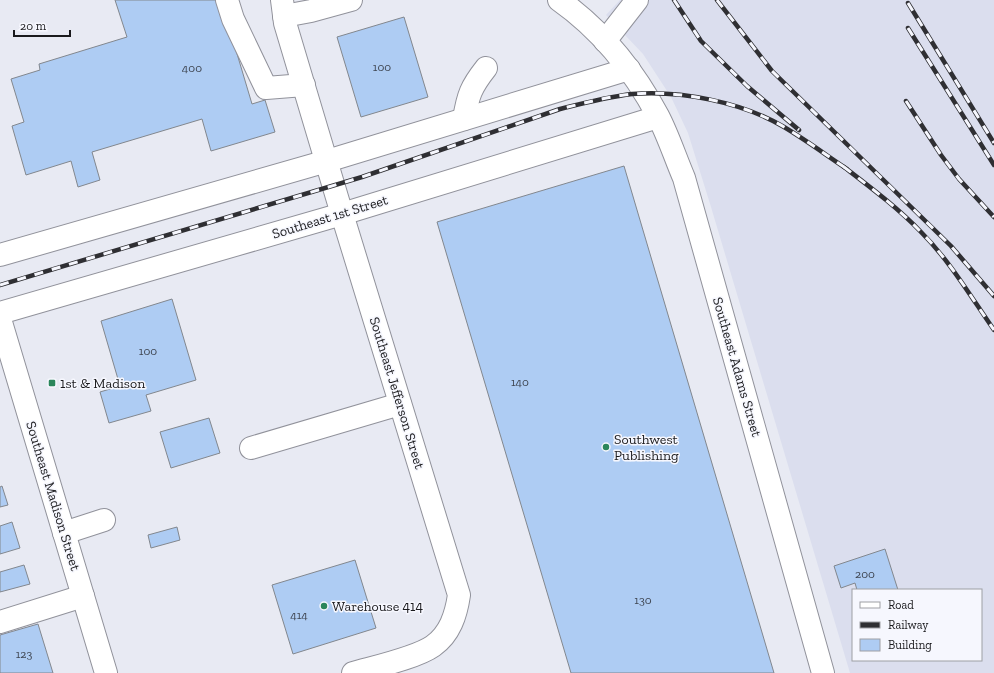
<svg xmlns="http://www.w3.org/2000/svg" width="994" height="673" font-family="'Zilla Slab',serif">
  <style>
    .built { fill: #dbdeee; fill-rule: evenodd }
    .building { fill: #aeccf3; stroke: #82878e }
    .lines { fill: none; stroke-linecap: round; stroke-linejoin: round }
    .minor-casing { stroke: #91929b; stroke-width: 24 }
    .minor { stroke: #fff; stroke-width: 22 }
    .rail-casing { stroke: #2f2f33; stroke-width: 4.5 }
    .rail { stroke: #f6f7fe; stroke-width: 3; stroke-dasharray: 9; stroke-linecap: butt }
    .poi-dot { fill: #2b865b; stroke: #f6f7fe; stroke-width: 1.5 }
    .labels { text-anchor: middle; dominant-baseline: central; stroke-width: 3; stroke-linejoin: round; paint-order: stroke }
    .number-label { font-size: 12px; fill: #3f4652 }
    .street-label { font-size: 14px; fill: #1a1a1d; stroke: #f6f7fe }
    .poi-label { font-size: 14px; fill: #1a1a1d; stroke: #f6f7fe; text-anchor: start }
  </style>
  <rect width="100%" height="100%" fill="#e8eaf3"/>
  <path class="built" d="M620,0H994V673H850L711,207L688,133L671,97L643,54L606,15ZM853,590H981V660H853Z"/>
  <g class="building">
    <path d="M115,0H221L252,104L265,100L275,132L211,151L202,119L92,152L100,180L78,187L71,161L26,175L12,126L24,122L11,79L40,70L39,64L127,37Z"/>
    <path d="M404,17L428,97L361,117L337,37Z"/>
    <path d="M624,166L774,673H571L437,222Z"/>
    <path d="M172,299L196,380L146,395L151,411L109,423L100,392L120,386L101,321Z"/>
    <path d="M209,418L220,453L171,468L160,432Z"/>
    <path d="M2,486L8,505L0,507V487Z"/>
    <path d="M12,522L20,548L0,554V526Z"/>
    <path d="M177,527L180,540L151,548L148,535Z"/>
    <path d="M885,549L898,590H857L855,583L841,588L834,566Z"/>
    <path d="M355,560L376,628L293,654L272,585Z"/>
    <path d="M24,565L30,584L0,592V572Z"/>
    <path d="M38,624L53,673H0V635Z"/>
  </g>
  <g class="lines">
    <defs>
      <g id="minor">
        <path d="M227,0L233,19L266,88L304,85"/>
        <path d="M282,0L285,23L342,214L459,595C456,615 450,634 433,646C416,658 374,667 353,673"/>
        <path d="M559,0C600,29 634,71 658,116C668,135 675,157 684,178L823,673"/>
        <path d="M284,16L311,11L351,0"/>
        <path d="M605,41L637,0"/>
        <path d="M464,119C468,95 471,87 486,68"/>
        <path d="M0,255L327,161L629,69"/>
        <path d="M0,313L342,214L658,117"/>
        <path d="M0,319L106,673"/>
        <path d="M251,448L400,404"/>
        <path d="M64,533L104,520"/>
        <path d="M0,622L83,596"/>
      </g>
    </defs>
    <use href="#minor" class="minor-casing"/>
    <use href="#minor" class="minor"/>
    <defs>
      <g id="rail">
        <path d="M674,0L701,41L747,86L799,130"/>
        <path d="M717,0L772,71L951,246L994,296"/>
        <path d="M908,3L994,143"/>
        <path d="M908,28L994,165"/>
        <path d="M906,101L941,155L959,179L994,217"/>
        <path d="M844,167C870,187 898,208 921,232C950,261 971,297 994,330"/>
        <path d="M0,285L362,177L560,109C584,103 607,97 632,94C680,90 742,102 784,127C806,140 826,155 847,169"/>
      </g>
    </defs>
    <use href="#rail" class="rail-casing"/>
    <use href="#rail" class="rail"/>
  </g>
  <g class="poi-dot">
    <rect x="48" y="379" width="8" height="8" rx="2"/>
    <circle cx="606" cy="447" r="4"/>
    <circle cx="324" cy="606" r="4"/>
  </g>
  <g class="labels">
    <g class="number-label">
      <text x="382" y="67">100</text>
      <text x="192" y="68">400</text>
      <text x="148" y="351">100</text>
      <text x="520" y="382">140</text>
      <text x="865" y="574">200</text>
      <text x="643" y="600">130</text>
      <text x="299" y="615">414</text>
      <text x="24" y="654">123</text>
    </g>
    <g class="street-label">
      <text transform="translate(330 217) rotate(-17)">Southeast 1st Street</text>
      <text transform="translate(737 367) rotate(74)">Southeast Adams Street</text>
      <text transform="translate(397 393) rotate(73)">Southeast Jefferson Street</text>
      <text transform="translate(53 496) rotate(73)">Southeast Madison Street</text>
    </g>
    <g class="poi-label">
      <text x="60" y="383">1st &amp; Madison</text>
      <text x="614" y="439">Southwest<tspan x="614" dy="16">Publishing</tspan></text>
      <text x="332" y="606">Warehouse 414</text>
    </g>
  </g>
  <rect x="852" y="589" width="130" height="72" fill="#f6f7fe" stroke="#9e9fa4"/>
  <rect x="860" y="602" width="20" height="6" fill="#ffffff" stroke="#9e9fa4"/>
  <text x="888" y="609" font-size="12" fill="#1a1a1d">Road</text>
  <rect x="860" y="622" width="20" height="6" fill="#2f2f33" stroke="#9e9fa4"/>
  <text x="888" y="629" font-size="12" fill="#1a1a1d">Railway</text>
  <rect x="860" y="639" width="20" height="12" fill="#aeccf3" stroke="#9e9fa4"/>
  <text x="888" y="649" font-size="12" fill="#1a1a1d">Building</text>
  <path d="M14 30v6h56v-6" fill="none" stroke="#1a1a1d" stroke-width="2"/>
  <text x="20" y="30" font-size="12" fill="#1a1a1d" stroke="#f6f7fe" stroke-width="3" paint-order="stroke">20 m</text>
</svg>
